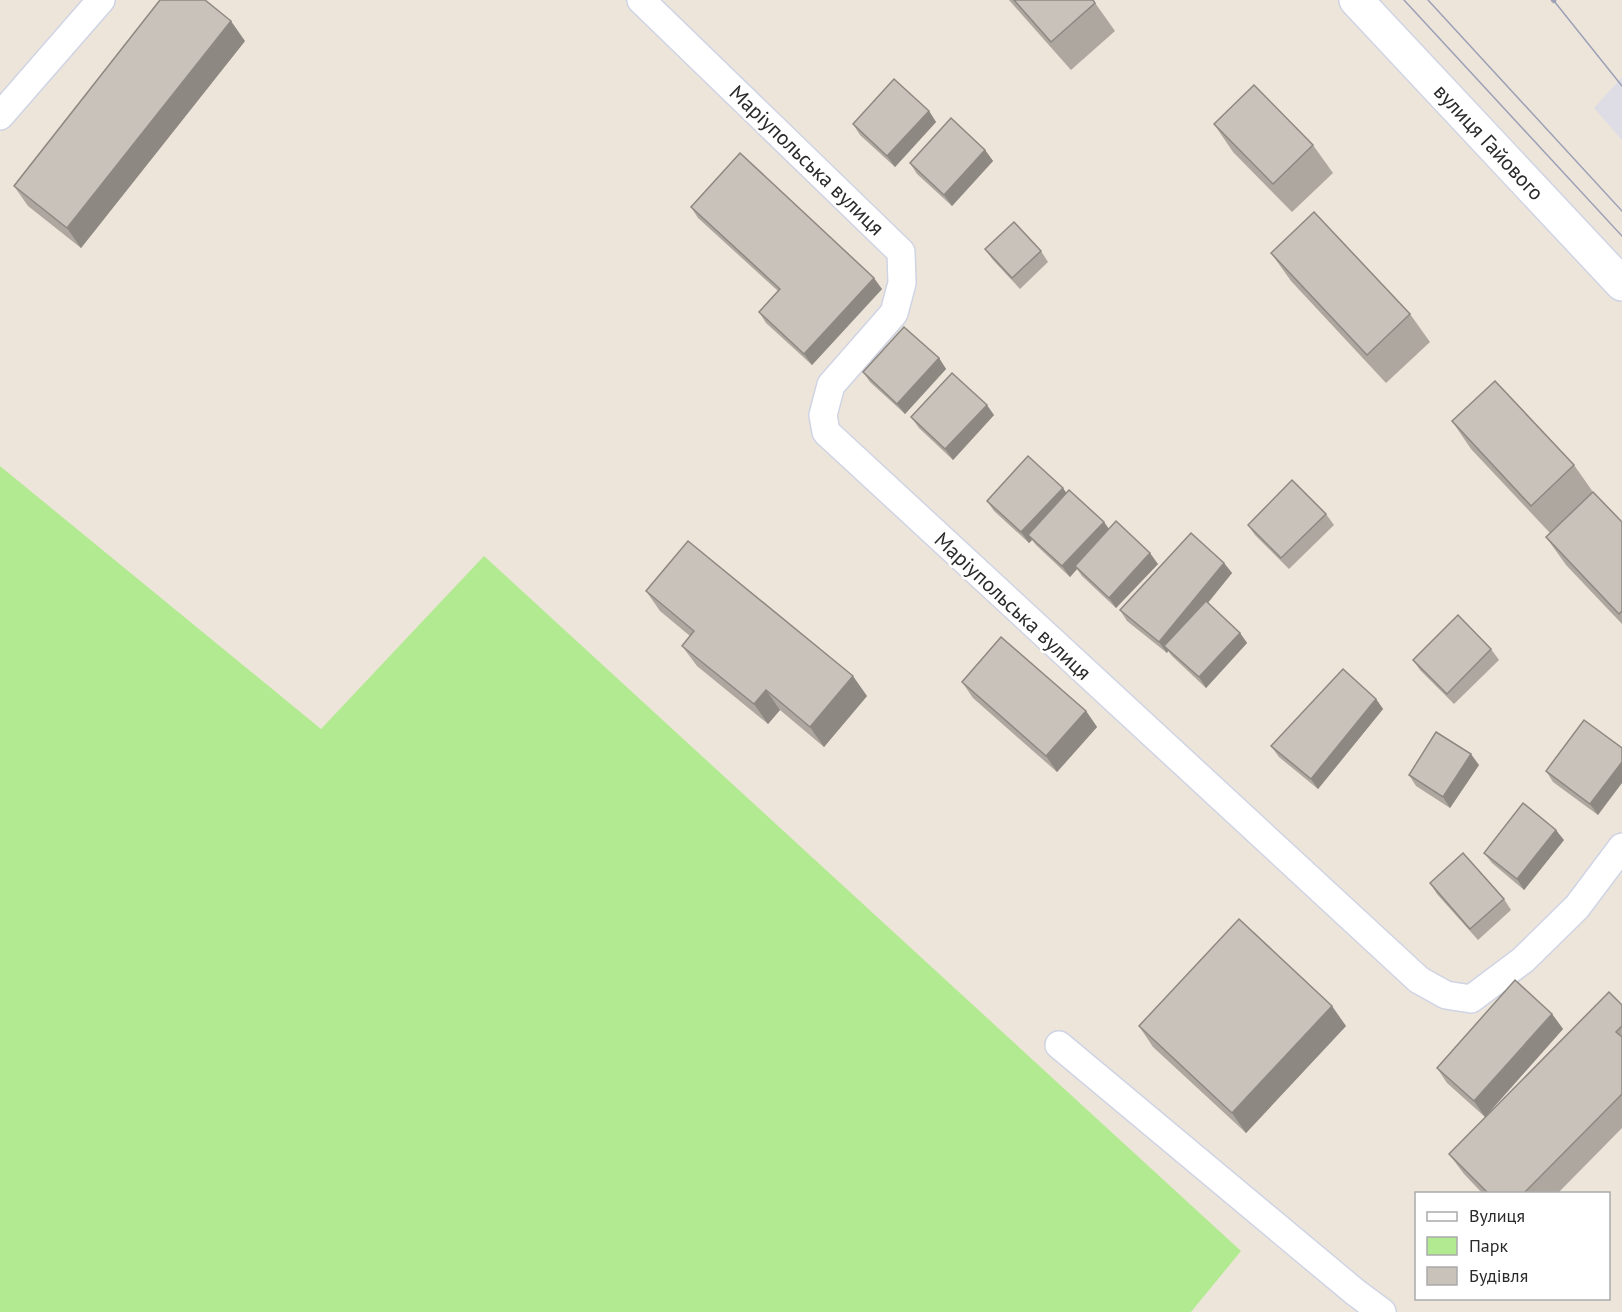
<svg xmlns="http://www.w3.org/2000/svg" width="1622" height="1312" font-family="'PT Sans',sans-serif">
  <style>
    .industrial { fill: #dedce5 }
    .green { fill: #b1ea91 }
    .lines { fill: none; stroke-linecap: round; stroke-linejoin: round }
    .minor-casing { stroke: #cfd4e4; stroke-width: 30 }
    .tertiary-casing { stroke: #cfd4e4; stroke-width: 36 }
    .minor { stroke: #fff; stroke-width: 27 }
    .tertiary { stroke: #fff; stroke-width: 33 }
    .tram { stroke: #9ca1b6; stroke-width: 1.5 }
    .rail { stroke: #9ca1b6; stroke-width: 4.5 }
    .wall { fill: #ada7a0 }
    .shaded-wall { fill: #8d8882 }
    .building { fill: #c9c2ba; stroke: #8d8882; stroke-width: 1.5 }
    .labels { text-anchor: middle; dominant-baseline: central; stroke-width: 5; stroke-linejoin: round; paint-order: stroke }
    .street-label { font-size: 21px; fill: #2a2a2a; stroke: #fff }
  </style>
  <rect width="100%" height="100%" fill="#eee5da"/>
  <path class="industrial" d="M1622,77V140L1594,108Z"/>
  <path class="green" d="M0,466L321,729L484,556L1241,1251L1191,1312H0Z"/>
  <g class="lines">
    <defs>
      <g id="minor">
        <path d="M641,0L901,252L902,283L894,313L831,385L823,415L826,432L1419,980L1446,995L1471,999L1523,960L1577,907L1622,847"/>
        <path d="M0,116L101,0"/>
        <path d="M1059,1045L1355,1292L1382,1312"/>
      </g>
      <path id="tertiary" d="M1356,0L1622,284"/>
    </defs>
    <use href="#minor" class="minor-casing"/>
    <use href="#tertiary" class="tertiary-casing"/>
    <use href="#minor" class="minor"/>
    <use href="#tertiary" class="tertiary"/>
    <g class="tram">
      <path d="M1404,0L1622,236"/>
      <path d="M1428,0L1622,211"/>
      <path d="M1554,1L1622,86"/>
    </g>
    <path class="rail" d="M1553,0L1554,1"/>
  </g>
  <g class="wall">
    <path d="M1009,0H1093L1115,31L1071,70Z"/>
    <path d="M245,41L81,248L28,206L14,186Z"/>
    <path d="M929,111L936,122L895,167L860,135L853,124Z"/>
    <path d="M1214,124L1313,145L1333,173L1292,212L1233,152Z"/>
    <path d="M985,150L993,161L952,206L917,174L910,163Z"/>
    <path d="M691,207L882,289L812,365L766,323L759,312L778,291L698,218Z"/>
    <path d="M985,249L1041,251L1048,262L1020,289L993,260Z"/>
    <path d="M1271,253L1410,314L1430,342L1386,383L1291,281Z"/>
    <path d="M939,358L946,369L905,414L870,382L863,372Z"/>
    <path d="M994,415L953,460L919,428L911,417Z"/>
    <path d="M1452,421L1574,465L1593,492L1622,522V624L1566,565L1546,537L1550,533L1471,449Z"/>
    <path d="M1066,493L1104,522L1109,529L1158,564L1116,608L1082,576L1077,569L1070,577L1036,545L1032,540L1029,543L994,511L987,501Z"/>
    <path d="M1326,514L1334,525L1289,569L1255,535L1248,525Z"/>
    <path d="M1224,563L1232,573L1208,603L1240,633L1247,643L1206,688L1172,656L1168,651L1167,653L1127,621L1120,610Z"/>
    <path d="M646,591L867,696L824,747L780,710L768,724L697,666L682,646L690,636L660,611Z"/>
    <path d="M1491,649L1499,660L1454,704L1420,670L1413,660Z"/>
    <path d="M962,682L1086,711L1097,727L1057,772L973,698Z"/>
    <path d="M1376,699L1383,709L1318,789L1279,757L1271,746Z"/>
    <path d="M1622,748L1598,815L1553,782L1546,771Z"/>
    <path d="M1479,765L1450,808L1416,786L1409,775Z"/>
    <path d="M1564,840L1524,890L1492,863L1484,853Z"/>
    <path d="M1430,883L1504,899L1511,910L1478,940L1437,894Z"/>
    <path d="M1622,1005V1128L1557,1194H1483L1464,1174L1449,1154Z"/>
    <path d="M1552,1014L1563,1029L1485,1117L1447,1083L1437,1068Z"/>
    <path d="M1139,1026H1346L1246,1133L1153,1047Z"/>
  </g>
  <g class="shaded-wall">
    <path d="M231,21L245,41L81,248L67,228Z"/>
    <path d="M929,111L936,122L895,167L887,156Z"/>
    <path d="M985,150L993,161L952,206L944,195Z"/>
    <path d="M874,278L882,289L812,365L804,354Z"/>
    <path d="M939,358L946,369L905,414L897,404Z"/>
    <path d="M987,405L994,415L953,460L945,449Z"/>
    <path d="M1063,488L1070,498L1028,535L1032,540L1029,543L1021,532Z"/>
    <path d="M1104,522L1111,532L1075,566L1077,569L1070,577L1062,566Z"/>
    <path d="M1150,553L1158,564L1116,608L1109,598Z"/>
    <path d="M1224,563L1232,573L1169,650L1164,646L1168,651L1167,653L1159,642Z"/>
    <path d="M1240,633L1247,643L1206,688L1199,677Z"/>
    <path d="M853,676L867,696L824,747L810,727Z"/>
    <path d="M766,690L780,710L768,724L754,704Z"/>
    <path d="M1376,699L1383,709L1318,789L1311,779Z"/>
    <path d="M1086,711L1097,727L1057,772L1046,756Z"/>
    <path d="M1471,754L1479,765L1450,808L1443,797Z"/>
    <path d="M1622,762V783L1598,815L1590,804Z"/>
    <path d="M1556,830L1564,840L1524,890L1517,879Z"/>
    <path d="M1332,1006L1346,1026L1246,1133L1232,1113Z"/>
    <path d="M1552,1014L1563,1029L1485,1117L1474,1101Z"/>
  </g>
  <g class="building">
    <path d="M160,0H205L231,21L67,228L14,186Z"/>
    <path d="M1014,0H1093L1095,3L1051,42Z"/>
    <path d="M894,79L929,111L887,156L853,124Z"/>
    <path d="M1254,85L1313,145L1273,184L1214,124Z"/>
    <path d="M951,118L985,150L944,195L910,163Z"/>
    <path d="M740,153L874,278L804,354L759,312L780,289L691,207Z"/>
    <path d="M1314,212L1410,314L1367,355L1271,253Z"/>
    <path d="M1014,222L1041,251L1012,278L985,249Z"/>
    <path d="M904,327L939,358L897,404L863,372Z"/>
    <path d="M952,373L987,405L945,449L911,417Z"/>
    <path d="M1495,381L1574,465L1531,506L1452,421Z"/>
    <path d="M1028,456L1063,488L1021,532L987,501Z"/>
    <path d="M1292,480L1326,514L1281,558L1248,525Z"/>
    <path d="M1069,490L1104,522L1062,566L1028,535Z"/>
    <path d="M1593,492L1622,522V611L1619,614L1546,537Z"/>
    <path d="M1116,521L1150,553L1109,598L1075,566Z"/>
    <path d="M1191,533L1224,563L1159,642L1120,610Z"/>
    <path d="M688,541L853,676L810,727L766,690L754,704L682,646L694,631L646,591Z"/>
    <path d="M1206,601L1240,633L1199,677L1164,646Z"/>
    <path d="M1458,615L1491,649L1447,694L1413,660Z"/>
    <path d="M1001,637L1086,711L1046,756L962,682Z"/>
    <path d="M1343,669L1376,699L1311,779L1271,746Z"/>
    <path d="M1584,720L1622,748V762L1590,804L1546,771Z"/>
    <path d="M1436,732L1471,754L1443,797L1409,775Z"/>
    <path d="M1523,803L1556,830L1517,879L1484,853Z"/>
    <path d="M1463,853L1504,899L1470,929L1430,883Z"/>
    <path d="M1239,919L1332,1006L1232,1113L1139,1026Z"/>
    <path d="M1515,980L1552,1014L1474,1101L1437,1068Z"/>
    <path d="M1609,992L1622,1005V1026L1616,1032L1622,1037V1094L1523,1194H1489L1449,1154Z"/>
  </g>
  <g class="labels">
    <g class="street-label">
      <text transform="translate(1489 142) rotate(47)">вулиця Гайового</text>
      <text transform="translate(807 160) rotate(44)">Маріупольська вулиця</text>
      <text transform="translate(1013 606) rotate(43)">Маріупольська вулиця</text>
    </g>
  </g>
  <rect x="1415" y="1192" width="195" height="108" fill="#ffffff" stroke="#aaaaaa" stroke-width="1.5"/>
  <rect x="1427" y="1212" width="30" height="9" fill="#ffffff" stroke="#aaaaaa" stroke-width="1.5"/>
  <text x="1469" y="1222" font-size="18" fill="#2a2a2a">Вулиця</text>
  <rect x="1427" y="1237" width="30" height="18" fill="#b1ea91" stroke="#aaaaaa" stroke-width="1.5"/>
  <text x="1469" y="1252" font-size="18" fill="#2a2a2a">Парк</text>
  <rect x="1427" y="1267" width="30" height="18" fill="#c9c2ba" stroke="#aaaaaa" stroke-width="1.5"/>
  <text x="1469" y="1282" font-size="18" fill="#2a2a2a">Будівля</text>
</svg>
